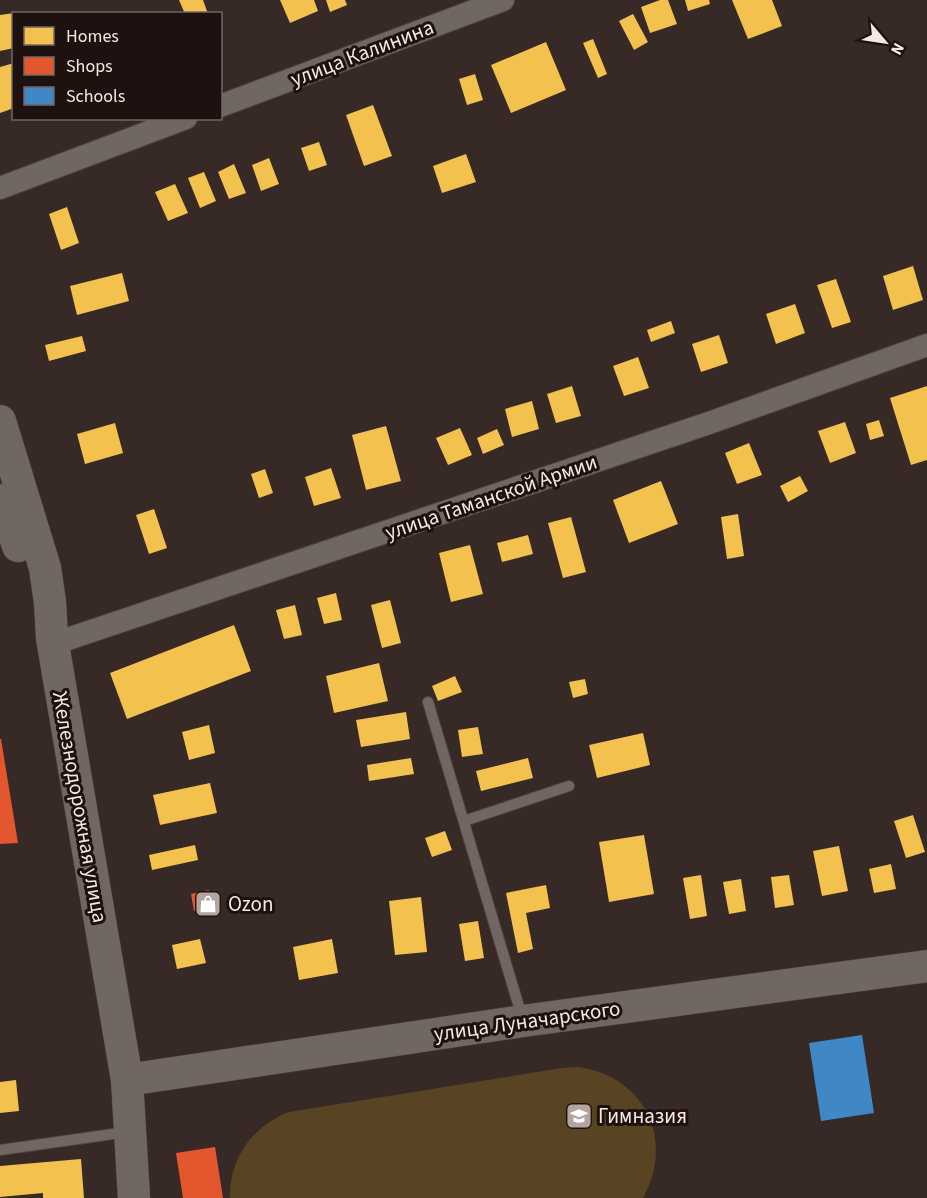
<svg xmlns="http://www.w3.org/2000/svg" width="927" height="1198" font-family="'Source Sans 3',sans-serif">
  <style>
    .green { fill: #584422 }
    .homes { fill: #f2c14e }
    .shops { fill: #e4572e }
    .schools { fill: #3f88c5 }
    .lines { fill: none; stroke-linecap: round; stroke-linejoin: round }
    .lane-casing { stroke: #514542; stroke-width: 12 }
    .street-casing { stroke: #514542; stroke-width: 24 }
    .secondary-casing { stroke: #514542; stroke-width: 33 }
    .lane { stroke: #706662; stroke-width: 10 }
    .street { stroke: #706662; stroke-width: 22 }
    .secondary { stroke: #706662; stroke-width: 32 }
    .labels { text-anchor: middle; dominant-baseline: central; stroke-width: 6; stroke-linejoin: round; paint-order: stroke }
    .street-label { font-size: 21px; fill: #f7e6e2; stroke: #1d120f }
    .poi-label { font-size: 21px; fill: #f7e6e2; stroke: #1d120f; text-anchor: start }
  </style>
  <rect width="100%" height="100%" fill="#372a26"/>
  <path class="green" d="M579,1067C645,1077 675,1140 643,1198H230C229,1158 253,1126 289,1112L562,1068Z"/>
  <g class="homes">
    <path d="M179,0H203L208,14H185Z"/>
    <path d="M280,0H314L318,11L290,23Z"/>
    <path d="M326,0H345L347,5L330,12Z"/>
    <path d="M660,0H668L677,24L650,33L641,7Z"/>
    <path d="M685,0H709L710,4L688,11Z"/>
    <path d="M732,0H772L782,26L748,39Z"/>
    <path d="M14,13V48L0,51V15Z"/>
    <path d="M633,14L648,42L634,50L619,21Z"/>
    <path d="M593,39L607,74L598,78L583,43Z"/>
    <path d="M546,42L566,90L511,113L491,65Z"/>
    <path d="M14,63V108L0,113V67Z"/>
    <path d="M475,74L483,100L467,105L459,79Z"/>
    <path d="M373,105L392,156L364,166L346,115Z"/>
    <path d="M319,142L327,165L309,171L301,148Z"/>
    <path d="M466,154L476,182L442,193L433,166Z"/>
    <path d="M269,158L279,184L261,191L252,165Z"/>
    <path d="M234,164L246,193L229,199L218,172Z"/>
    <path d="M204,172L216,201L200,208L188,178Z"/>
    <path d="M175,184L188,213L168,221L155,192Z"/>
    <path d="M67,207L79,243L61,250L49,214Z"/>
    <path d="M913,266L923,300L893,310L883,276Z"/>
    <path d="M122,273L129,301L77,315L70,286Z"/>
    <path d="M836,279L851,322L832,328L817,285Z"/>
    <path d="M795,304L805,333L776,344L766,314Z"/>
    <path d="M671,321L675,333L651,342L647,330Z"/>
    <path d="M719,335L728,363L701,372L692,344Z"/>
    <path d="M82,336L86,351L49,361L45,345Z"/>
    <path d="M638,357L649,388L624,396L613,366Z"/>
    <path d="M572,386L581,416L556,423L547,394Z"/>
    <path d="M927,386V460L911,465L890,398Z"/>
    <path d="M532,401L539,429L512,437L505,409Z"/>
    <path d="M879,420L884,436L870,440L866,424Z"/>
    <path d="M845,422L856,453L830,463L818,431Z"/>
    <path d="M115,423L123,453L85,464L77,434Z"/>
    <path d="M386,426L401,481L366,490L352,435Z"/>
    <path d="M460,428L472,455L448,465L436,438Z"/>
    <path d="M497,429L504,445L483,454L477,438Z"/>
    <path d="M749,443L762,475L737,484L725,453Z"/>
    <path d="M331,468L341,498L314,506L305,477Z"/>
    <path d="M265,469L273,493L259,498L251,474Z"/>
    <path d="M800,476L808,491L788,502L780,486Z"/>
    <path d="M661,481L678,524L629,543L613,500Z"/>
    <path d="M154,509L167,548L149,554L136,515Z"/>
    <path d="M738,514L744,556L727,559L721,517Z"/>
    <path d="M571,517L586,572L563,578L548,523Z"/>
    <path d="M528,535L533,554L502,562L497,543Z"/>
    <path d="M470,545L483,594L451,602L439,553Z"/>
    <path d="M336,593L342,620L324,624L317,598Z"/>
    <path d="M390,600L401,643L382,648L371,605Z"/>
    <path d="M295,605L302,635L284,639L276,610Z"/>
    <path d="M234,625L251,671L127,719L110,673Z"/>
    <path d="M379,663L388,701L334,713L326,676Z"/>
    <path d="M455,676L462,692L438,701L432,686Z"/>
    <path d="M585,679L588,694L573,698L569,682Z"/>
    <path d="M406,712L410,739L361,747L356,720Z"/>
    <path d="M209,725L215,753L189,760L182,732Z"/>
    <path d="M478,727L483,754L462,757L458,730Z"/>
    <path d="M643,733L650,765L597,778L589,745Z"/>
    <path d="M411,758L414,774L369,781L367,765Z"/>
    <path d="M528,758L533,778L481,791L476,771Z"/>
    <path d="M210,783L217,813L160,825L153,795Z"/>
    <path d="M913,815L925,852L906,858L894,821Z"/>
    <path d="M445,831L452,850L432,857L425,838Z"/>
    <path d="M644,835L654,894L609,902L599,842Z"/>
    <path d="M195,845L198,860L152,870L149,855Z"/>
    <path d="M839,846L848,891L822,896L813,851Z"/>
    <path d="M891,864L896,889L874,893L869,869Z"/>
    <path d="M701,875L707,916L690,919L683,878Z"/>
    <path d="M789,875L794,905L775,908L771,877Z"/>
    <path d="M741,879L746,911L729,914L723,882Z"/>
    <path d="M546,885L550,908L526,913L533,949L518,953L506,893Z"/>
    <path d="M421,897L427,952L395,955L389,901Z"/>
    <path d="M478,921L484,958L465,961L459,924Z"/>
    <path d="M200,939L206,963L177,969L172,945Z"/>
    <path d="M332,939L338,973L299,980L293,947Z"/>
    <path d="M16,1080L19,1111L0,1113V1082Z"/>
    <path d="M81,1159L84,1198H43V1193L0,1197V1166Z"/>
  </g>
  <g class="shops">
    <path d="M0,739H1L18,843L0,844Z"/>
    <path d="M209,890L212,907L194,911L191,894Z"/>
    <path d="M215,1147L223,1198H183L176,1153Z"/>
  </g>
  <path class="schools" d="M862,1035L874,1113L821,1121L809,1043Z"/>
  <g class="lines">
    <defs>
      <g id="lane">
        <path d="M428,702L522,1017"/>
        <path d="M464,821L569,786"/>
        <path d="M0,1150L127,1132"/>
      </g>
      <g id="street">
        <path d="M220,106L503,0"/>
        <path d="M0,188L186,118"/>
        <path d="M53,644L709,423L927,345"/>
      </g>
      <g id="secondary">
        <path d="M0,421L45,568L50,602L52,638L127,1080L134,1198"/>
        <path d="M0,500L9,519L18,546"/>
        <path d="M127,1080L523,1021L927,966"/>
      </g>
    </defs>
    <use href="#lane" class="lane-casing"/>
    <use href="#street" class="street-casing"/>
    <use href="#secondary" class="secondary-casing"/>
    <use href="#lane" class="lane"/>
    <use href="#street" class="street"/>
    <use href="#secondary" class="secondary"/>
  </g>
  <defs>
    <symbol id="shop-square" viewBox="-11 -11 22 22"><rect x="-9" y="-9" width="18" height="18" rx="4" fill="#b4a4a0" stroke="#1d120f"/><path d="M-5-2.5h2.3a2.7 3.5 0 0 1 5.4 0H5L5.5 6h-11ZM-1.5-2.5h3a1.5 2.3 0 0 0-3 0Z" fill="#fff"/></symbol>
    <symbol id="school-square" viewBox="-11 -11 22 22"><rect x="-9" y="-9" width="18" height="18" rx="4" fill="#b4a4a0" stroke="#1d120f"/><path d="M0-5L7-2L0 1L-7-2ZM-4 1L0 2.5L4 1V4Q0 6-4 4Z" fill="#fff"/></symbol>
  </defs>
  <g fill-rule="evenodd">
    <use href="#shop-square" x="193" y="889" width="30" height="30"/>
    <use href="#school-square" x="564" y="1101" width="30" height="30"/>
  </g>
  <g class="labels">
    <g class="street-label">
      <text transform="translate(362 53) rotate(-21)">улица Калинина</text>
      <text transform="translate(491 497) rotate(-19)">улица Таманской Армии</text>
      <text transform="translate(80 807) rotate(80)">Железнодорожная улица</text>
      <text transform="translate(527 1021) rotate(-8)">улица Луначарского</text>
    </g>
    <g class="poi-label">
      <text x="228" y="904">Ozon</text>
      <text x="598" y="1116">Гимназия</text>
    </g>
  </g>
  <rect x="12" y="12" width="210" height="108" fill="#1d120f" stroke="#746763" stroke-width="1.5"/>
  <rect x="24" y="27" width="30" height="18" fill="#f2c14e" stroke="#746763" stroke-width="1.5"/>
  <text x="66" y="42" font-size="18" fill="#f7e6e2">Homes</text>
  <rect x="24" y="57" width="30" height="18" fill="#e4572e" stroke="#746763" stroke-width="1.5"/>
  <text x="66" y="72" font-size="18" fill="#f7e6e2">Shops</text>
  <rect x="24" y="87" width="30" height="18" fill="#3f88c5" stroke="#746763" stroke-width="1.5"/>
  <text x="66" y="102" font-size="18" fill="#f7e6e2">Schools</text>
  <g transform="translate(885 42) rotate(119)" stroke="#1d120f" stroke-width="4.5" paint-order="stroke">
  <path d="M0-4.5L10 22L0 15L-10 22Z" fill="#f7e6e2"/>
  <text y="-9" font-size="16" font-weight="bold" text-anchor="middle" fill="#f7e6e2">N</text>
  </g>
</svg>
